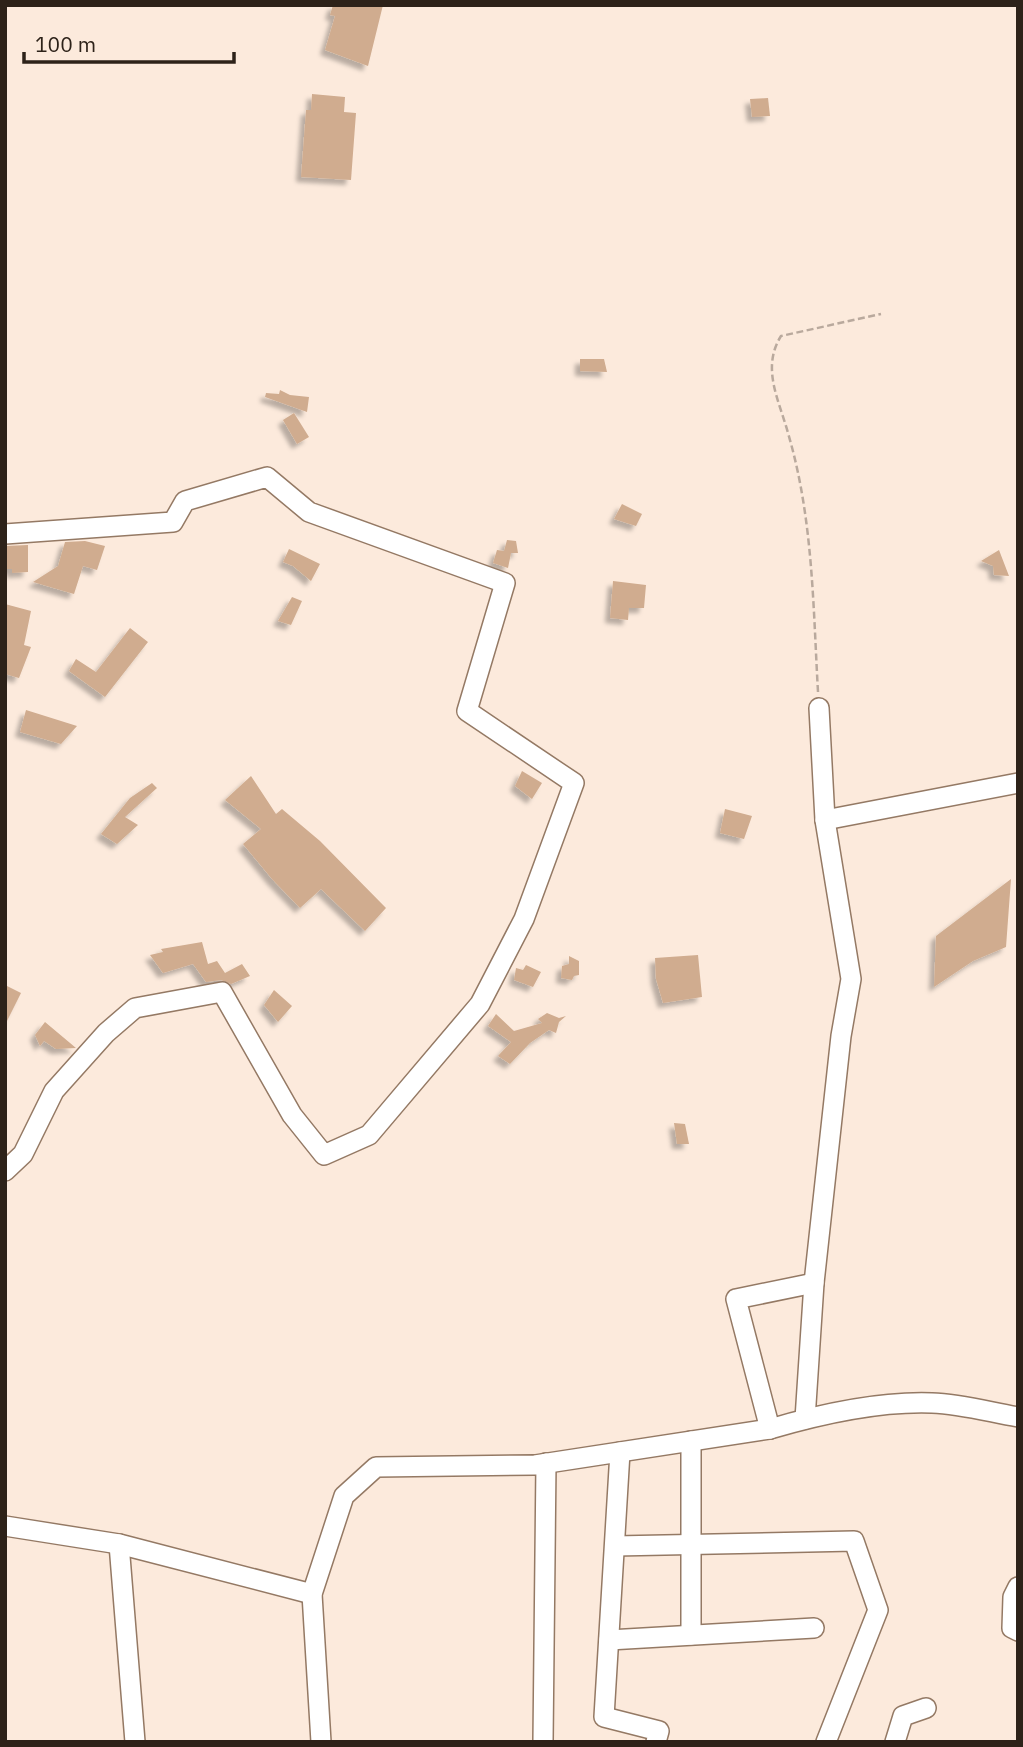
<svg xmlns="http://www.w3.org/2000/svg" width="1023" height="1747" font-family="'IBM Plex Sans',sans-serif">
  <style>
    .building { fill: #d0ac8f; filter: url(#shadow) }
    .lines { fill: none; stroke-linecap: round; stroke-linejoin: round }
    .minor-casing { stroke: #947964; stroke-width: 22 }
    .path { stroke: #b9a99d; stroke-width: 2.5; stroke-dasharray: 7 3.5; stroke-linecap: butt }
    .minor { stroke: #fff; stroke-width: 19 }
  </style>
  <defs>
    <filter id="shadow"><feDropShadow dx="-5" dy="5" stdDeviation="2" flood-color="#0004"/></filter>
  </defs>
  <rect width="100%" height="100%" fill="#fceadc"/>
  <g class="building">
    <path d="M333,5H383L368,66L325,50L335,16L330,15Z"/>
    <path d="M312,94L345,97L344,112L356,113L351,180L301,177L306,110H311Z"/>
    <path d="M768,98L770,116L752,117L750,99Z"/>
    <path d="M580,359H604L607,372L580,371Z"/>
    <path d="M280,390L290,395L309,397L307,412L265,397L266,393L279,394Z"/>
    <path d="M294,413L309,437L297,444L283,420Z"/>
    <path d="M622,504L642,514L636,526L614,519Z"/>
    <path d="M507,540L516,541L518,553H511L508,568L493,563L497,550L504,551Z"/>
    <path d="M85,541L105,546L97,570L83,566L74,594L33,582L58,566L65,542Z"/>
    <path d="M28,545V572L12,573V569H5V546Z"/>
    <path d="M289,549L320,564L311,581L293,566L283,562Z"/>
    <path d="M999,550L1009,576L994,575L993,566L981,561Z"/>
    <path d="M613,581L646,585L644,608H629L628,620L610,618Z"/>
    <path d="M292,597L302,601L291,625L278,621Z"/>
    <path d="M5,604L31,611L24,645L31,647L19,678L5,674Z"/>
    <path d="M130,628L148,642L105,697L69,671L76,659L96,672Z"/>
    <path d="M26,710L77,726L61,744L20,732Z"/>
    <path d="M522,771L542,783L532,799L515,786Z"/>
    <path d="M251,776L276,814L282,809L320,841L386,908L365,931L321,889L300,908L272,879L243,844L261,829L225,800Z"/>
    <path d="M152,783L157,788L125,817L138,825L117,844L101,834L130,798Z"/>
    <path d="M725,809L752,816L744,839L720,833Z"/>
    <path d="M1011,879L1006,947L973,961L934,987L936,936Z"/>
    <path d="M202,942L208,964L217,961L225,973L242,964L250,976L231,984L221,980L206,982L193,964L163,973L150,955L163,952L161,949Z"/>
    <path d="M698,955L702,997L663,1003L656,979L655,958Z"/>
    <path d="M569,956L579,961V975L574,976L572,980L561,978L562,966L569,964Z"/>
    <path d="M526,965L541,972L533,987L514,980L516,968L523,970Z"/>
    <path d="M5,985L21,993L5,1025Z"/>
    <path d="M274,990L292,1006L278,1022L264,1005Z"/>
    <path d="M547,1013L559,1018L566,1016L559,1022L556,1033L549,1030L530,1043L510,1064L498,1056L511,1042L488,1026L496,1014L514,1031L542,1023L538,1019Z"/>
    <path d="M45,1022L76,1048L56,1049L44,1041L40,1046L35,1035Z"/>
    <path d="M674,1123L685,1124L689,1144H677Z"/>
  </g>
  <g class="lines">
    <defs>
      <g id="minor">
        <path d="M5,534L173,522L185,501L267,477L309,512L505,583L467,711L574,783L524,919L480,1004L369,1135L324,1155L292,1115L222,992L135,1008L106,1033L54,1091L23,1154L5,1171"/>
        <path d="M825,820L1018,783"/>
        <path d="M805,1419L814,1283L841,1036L851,979L825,820L819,708"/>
        <path d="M770,1429L736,1299L814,1283"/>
        <path d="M691,1441V1635"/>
        <path d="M620,1452L604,1717L659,1731L656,1742"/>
        <path d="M5,1526L119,1544L312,1594"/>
        <path d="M119,1544L135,1742"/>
        <path d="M615,1546L854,1541L878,1610L826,1742"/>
        <path d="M1018,1587L1013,1597L1012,1628L1018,1631"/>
        <path d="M609,1640L814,1628"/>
        <path d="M321,1742L312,1594L344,1496L376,1467L535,1465L770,1429C821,1414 879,1401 932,1403C961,1404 989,1412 1018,1417"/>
        <path d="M543,1742L546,1463"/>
        <path d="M895,1742L903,1716L926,1708"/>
      </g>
    </defs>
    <use href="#minor" class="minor-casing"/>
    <path class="path" d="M818,692C813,604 813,518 788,433C779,400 761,368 781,336L881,314"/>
    <use href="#minor" class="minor"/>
  </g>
  <rect width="1023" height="1747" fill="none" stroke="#2d2219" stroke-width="14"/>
  <path d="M24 52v10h210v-10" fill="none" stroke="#2d2219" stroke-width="3.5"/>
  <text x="35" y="52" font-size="21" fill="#2d2219" stroke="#fceadc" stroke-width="5" paint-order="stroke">100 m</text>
</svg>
